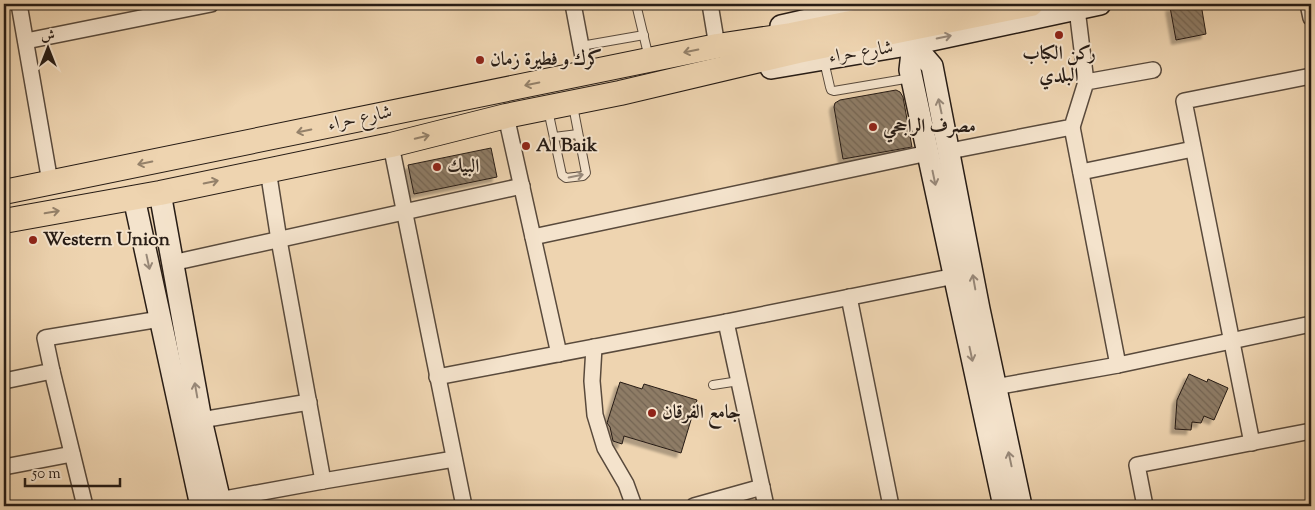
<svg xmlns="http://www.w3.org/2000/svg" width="1315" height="510" font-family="'Sorts Mill Goudy',Amiri,serif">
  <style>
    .building { fill: url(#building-back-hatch); stroke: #271c15; filter: url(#shadow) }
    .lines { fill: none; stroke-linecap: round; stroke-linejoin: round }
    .lane-casing { stroke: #594a3c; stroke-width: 10 }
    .street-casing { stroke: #594a3c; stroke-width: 18 }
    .secondary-casing { stroke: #271c15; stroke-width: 24 }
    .primary-casing { stroke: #271c15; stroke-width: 26 }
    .lane { stroke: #f4e3cc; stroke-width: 8 }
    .street { stroke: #f4e3cc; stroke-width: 15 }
    .secondary { stroke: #f4e3cc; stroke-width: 21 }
    .primary { stroke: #eed4b0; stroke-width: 24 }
    .oneway { stroke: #98897a }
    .oneway2 { stroke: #94816a }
    .poi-dot { fill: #8f2418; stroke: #f4e3cc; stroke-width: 2 }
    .labels { text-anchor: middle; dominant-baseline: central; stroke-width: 4; stroke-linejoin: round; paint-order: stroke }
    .street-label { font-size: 19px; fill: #271c15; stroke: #f4e3cc }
    .poi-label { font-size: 19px; font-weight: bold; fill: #271c15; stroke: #f4e3cc; text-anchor: start }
  </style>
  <defs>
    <pattern id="building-back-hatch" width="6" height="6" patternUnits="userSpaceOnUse" patternTransform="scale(1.25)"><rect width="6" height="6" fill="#8e7c66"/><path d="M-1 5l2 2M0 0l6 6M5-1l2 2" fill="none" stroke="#746553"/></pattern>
    <filter id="shadow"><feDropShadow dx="-4.5" dy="4.5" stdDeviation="1" flood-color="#0004"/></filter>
  </defs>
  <rect width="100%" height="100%" fill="#eed4b0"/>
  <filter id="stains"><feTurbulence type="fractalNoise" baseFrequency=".004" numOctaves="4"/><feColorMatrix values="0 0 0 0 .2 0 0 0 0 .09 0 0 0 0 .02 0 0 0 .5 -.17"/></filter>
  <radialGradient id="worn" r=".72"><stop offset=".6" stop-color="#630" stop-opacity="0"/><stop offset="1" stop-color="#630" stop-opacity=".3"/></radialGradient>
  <g class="building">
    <path d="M1188,4H1201L1206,34L1176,40L1170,7Z"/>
    <path d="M896,90L900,92L903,97L912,147L843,159L834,107L835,103L840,100Z"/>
    <path d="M491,148L497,177L414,194L408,165Z"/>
    <path d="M1189,374L1207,382L1208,379L1228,388L1214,420L1204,416L1201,423L1192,422L1191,430L1175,429L1177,400Z"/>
    <path d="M620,382L642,389L644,384L697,400L681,453L624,436L622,444L613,441L610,427L607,423Z"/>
  </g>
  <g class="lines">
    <defs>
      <g id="lane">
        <path d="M636,4L649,58"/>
        <path d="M581,46L644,35"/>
        <path d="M824,61L830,87L831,90L834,91L911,78"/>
        <path d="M548,110L562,175L566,178L583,176L586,173L573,106"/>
        <path d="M554,137L578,134"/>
        <path d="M713,385L739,381"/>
      </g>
      <g id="street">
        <path d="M19,4L50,182"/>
        <path d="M573,4L586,73"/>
        <path d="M710,4L717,46"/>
        <path d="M1308,4L1311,18"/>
        <path d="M1077,9L1086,82"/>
        <path d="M26,41L211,4"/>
        <path d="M506,116L559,354"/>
        <path d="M1072,127L1118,365"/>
        <path d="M391,145L464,506"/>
        <path d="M950,151L1072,127L1086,82L1153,70"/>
        <path d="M268,170L279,240L323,481"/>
        <path d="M1081,172L1193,149"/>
        <path d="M533,237L928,153"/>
        <path d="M172,263L522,186"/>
        <path d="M849,297L891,506"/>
        <path d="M726,322L766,506"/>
        <path d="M594,347L592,381L595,415L605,448L626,484L634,506"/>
        <path d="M52,371L85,506"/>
        <path d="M437,377L726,322L955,276"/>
        <path d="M4,381L52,371L45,338L160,319"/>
        <path d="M995,387L1118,365L1311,324"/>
        <path d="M201,420L309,402"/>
        <path d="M1252,443L1184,101L1311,76"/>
        <path d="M4,467L72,454"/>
        <path d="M219,500L323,481L454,459"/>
        <path d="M694,506L762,487"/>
        <path d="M1145,506L1137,465L1311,431"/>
      </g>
      <g id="secondary">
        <path d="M781,26L878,4"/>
        <path d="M913,44L932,66L979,309L1021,506"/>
        <path d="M913,44L910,70L1004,506"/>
        <path d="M771,68L913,44L1100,4"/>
        <path d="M160,193L201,420L221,506"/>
        <path d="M134,198L201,506"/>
      </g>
      <g id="primary">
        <path d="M4,192L717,46L791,35L945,4"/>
        <path d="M4,221L160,193L391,145L506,116L620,93L798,51L1031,4"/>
      </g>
    </defs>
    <use href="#lane" class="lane-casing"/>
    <use href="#street" class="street-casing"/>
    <use href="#secondary" class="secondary-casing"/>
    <use href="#primary" class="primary-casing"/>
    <use href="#lane" class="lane"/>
    <use href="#street" class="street"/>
    <use href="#secondary" class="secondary"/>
    <use href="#primary" class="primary"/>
  </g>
  <defs><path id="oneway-shaft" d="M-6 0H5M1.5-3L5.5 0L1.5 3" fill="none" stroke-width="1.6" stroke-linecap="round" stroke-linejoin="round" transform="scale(1.25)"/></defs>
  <g class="oneway">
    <use href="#oneway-shaft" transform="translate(944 37) rotate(-12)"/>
    <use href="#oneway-shaft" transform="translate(940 106) rotate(-102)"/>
    <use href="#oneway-shaft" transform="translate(576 176) rotate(-12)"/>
    <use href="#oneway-shaft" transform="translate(934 178) rotate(78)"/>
    <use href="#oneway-shaft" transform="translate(148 262) rotate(78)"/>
    <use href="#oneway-shaft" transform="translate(974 282) rotate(-100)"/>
    <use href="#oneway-shaft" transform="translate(971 354) rotate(78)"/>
    <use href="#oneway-shaft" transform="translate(196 390) rotate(-100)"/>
    <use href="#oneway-shaft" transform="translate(1010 459) rotate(-102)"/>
  </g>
  <g class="oneway2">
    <use href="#oneway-shaft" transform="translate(691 51) rotate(168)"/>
    <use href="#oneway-shaft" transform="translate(532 84) rotate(168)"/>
    <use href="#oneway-shaft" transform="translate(304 131) rotate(168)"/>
    <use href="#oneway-shaft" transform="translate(422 137) rotate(-14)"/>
    <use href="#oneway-shaft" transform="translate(145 163) rotate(168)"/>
    <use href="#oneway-shaft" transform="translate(211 182) rotate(-12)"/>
    <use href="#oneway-shaft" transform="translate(52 212) rotate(-10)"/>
  </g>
  <g class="poi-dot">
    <circle cx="1059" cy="35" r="5"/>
    <circle cx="480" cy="60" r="5"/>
    <circle cx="873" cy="127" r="5"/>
    <circle cx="526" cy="146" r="5"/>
    <circle cx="437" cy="167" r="5"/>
    <circle cx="33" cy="240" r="5"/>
    <circle cx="652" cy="413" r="5"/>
  </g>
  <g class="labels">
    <g class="street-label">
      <text transform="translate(861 53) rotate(-9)">شارع حراء</text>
      <text transform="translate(360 119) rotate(-12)">شارع حراء</text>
    </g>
    <g class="poi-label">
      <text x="1059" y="54" text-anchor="middle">ركن الكباب<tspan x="1059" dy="22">البلدي</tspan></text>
      <text x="490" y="60">كرك و فطيرة زمان</text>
      <text x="883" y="127">مصرف الراجحي</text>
      <text x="536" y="146">Al Baik</text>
      <text x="447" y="167">البيك</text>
      <text x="43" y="240">Western Union</text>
      <text x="662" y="413">جامع الفرقان</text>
    </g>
  </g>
  <rect width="1315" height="510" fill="none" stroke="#eed4b0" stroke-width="20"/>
  <rect x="5" y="5" width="1305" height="500" fill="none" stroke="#271c15" stroke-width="2.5"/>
  <rect x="10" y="10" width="1295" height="490" fill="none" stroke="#271c15"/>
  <g transform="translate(48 48)" stroke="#f4e3cc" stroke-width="4" paint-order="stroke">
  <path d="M0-4L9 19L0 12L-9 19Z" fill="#271c15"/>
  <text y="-8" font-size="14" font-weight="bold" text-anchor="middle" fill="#271c15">ش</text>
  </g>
  <path d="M25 478v8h95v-8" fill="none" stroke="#271c15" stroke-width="2.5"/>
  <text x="32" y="478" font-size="15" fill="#271c15" stroke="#f4e3cc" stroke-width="4" paint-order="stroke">50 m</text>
  <rect width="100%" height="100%" filter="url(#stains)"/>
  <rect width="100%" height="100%" fill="url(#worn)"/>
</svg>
